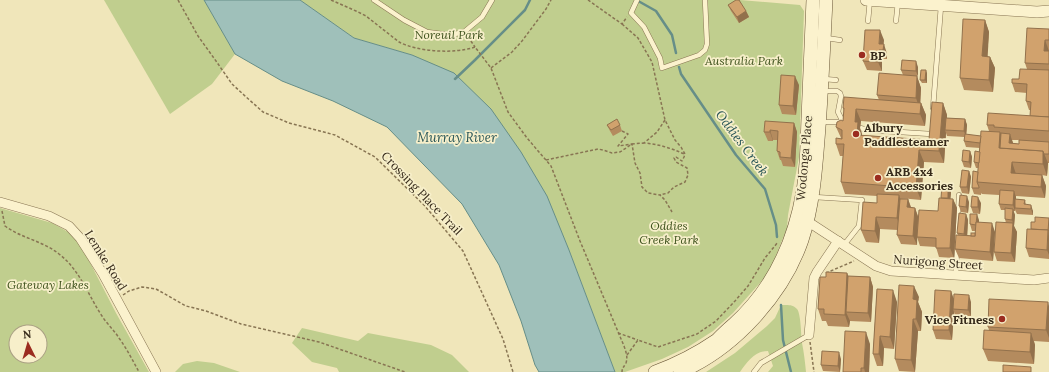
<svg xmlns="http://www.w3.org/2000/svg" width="1049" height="372" font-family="Lora,serif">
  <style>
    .green { fill: #c0ce8e; fill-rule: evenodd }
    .water { fill: #9fc0ba; stroke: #668e88 }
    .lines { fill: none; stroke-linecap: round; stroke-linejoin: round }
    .stream { stroke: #668e88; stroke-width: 2.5 }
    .service-casing { stroke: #887553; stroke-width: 5.5 }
    .minor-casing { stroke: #887553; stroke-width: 10 }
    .tertiary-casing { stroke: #887553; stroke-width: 12 }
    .secondary-casing { stroke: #695637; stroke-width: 14 }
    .path { stroke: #887553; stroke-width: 1.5; stroke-dasharray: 3 2; stroke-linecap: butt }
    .service { stroke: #fbf2cd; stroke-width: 4.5 }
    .minor { stroke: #fbf2cd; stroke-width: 9 }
    .tertiary { stroke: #fbf2cd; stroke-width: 11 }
    .secondary { stroke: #fbf2cd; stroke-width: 13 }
    .wall { fill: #b48b5e; fill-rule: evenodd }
    .shaded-wall { fill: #92714c }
    .building { fill: #d1a26d; stroke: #92714c }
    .poi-dot { fill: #9b2c20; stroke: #f7efca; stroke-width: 1.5 }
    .labels { text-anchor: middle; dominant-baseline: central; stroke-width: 3.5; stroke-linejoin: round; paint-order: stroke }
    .park-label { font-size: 12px; font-style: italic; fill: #41541f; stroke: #f7efca }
    .poi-label { font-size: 12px; font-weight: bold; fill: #362a1a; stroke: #f7efca; text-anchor: start }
    .street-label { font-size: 12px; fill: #362a1a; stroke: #f7efca }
    .water-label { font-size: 13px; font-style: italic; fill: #285557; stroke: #f7efca }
  </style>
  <rect width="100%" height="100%" fill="#f0e6ba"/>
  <g class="green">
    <path d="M104,0H204L235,54L212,84L170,114Z"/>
    <path d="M300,0H740L800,5L804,11L799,157L788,215L787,228L769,273L733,313L713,331L688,347L662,359L625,372H615L569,250L547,197L412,55L354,38Z"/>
    <path d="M0,208L52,223L70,233L82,247L116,313L149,372H0ZM16,332H40V356H16Z"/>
    <path d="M781,305C787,305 793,304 797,309C801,314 801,335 802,343C804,353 805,362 806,372H768L773,366L768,351C755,351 747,362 740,372H706L735,353L767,326L775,318Z"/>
    <path d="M302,328L358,341L368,333L431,345L452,355L469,372H339L337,368L312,362L292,343Z"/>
    <path d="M197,361L214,363L240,372H175L183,364Z"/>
  </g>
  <path class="water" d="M204,0H300L354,38L412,55L454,73L491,109L521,152L547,196L569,250L615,372H539L535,365L521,321L499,265L462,204L387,127L333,101L282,81L235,54Z"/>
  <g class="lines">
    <g class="stream">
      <path d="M640,2L656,11L672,35L676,53"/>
      <path d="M679,67L681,74L736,155L765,189L776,225L777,237"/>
      <path d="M455,79L475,60L525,10L530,0"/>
      <path d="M781,305L783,340L791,372"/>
    </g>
    <defs>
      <g id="service">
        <path d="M374,0L404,20L427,32L450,35L464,32L482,17L492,0"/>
        <path d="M637,0L631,13L644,27L660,58L662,68L699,55L705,50L707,44L705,0"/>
        <path d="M868,21L870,0"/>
        <path d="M896,21L898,2"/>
        <path d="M826,38L840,40"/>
        <path d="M824,79L836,80"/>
        <path d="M823,91H837L840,93L841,96L838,112L843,122"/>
        <path d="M933,108L941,6"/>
        <path d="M821,122H842"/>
        <path d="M860,128L868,130L931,134L932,132"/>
        <path d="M814,197L862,200L859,226L844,245"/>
        <path d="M957,240L959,195"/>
        <path d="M956,275L957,247"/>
        <path d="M754,372L761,363L809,335"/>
      </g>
      <g id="minor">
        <path d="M0,202L49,216L69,226L80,238L103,274L156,372"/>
        <path d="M807,221L876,266L891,271L1034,280L1049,278"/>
        <path d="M809,335L814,278L817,272L838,241"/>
      </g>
      <path id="tertiary" d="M866,0L1037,12L1049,11"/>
      <g id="secondary">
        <path d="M655,372C677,364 698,353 717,340C722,335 727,330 733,325C773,289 794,244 803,191C807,167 807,142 808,118C810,79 811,39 813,0"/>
        <path d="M680,372C734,349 783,295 802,240C814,203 816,165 819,127C822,85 824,42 826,0"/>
      </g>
    </defs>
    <use href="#service" class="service-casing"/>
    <use href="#minor" class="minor-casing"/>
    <use href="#tertiary" class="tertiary-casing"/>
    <use href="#secondary" class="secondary-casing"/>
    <g class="path">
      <path d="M178,0L198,36L216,61L232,84L245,96L263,112L289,123L335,135L375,157L424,205L463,251L503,339L513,372"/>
      <path d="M331,0L356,11L366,16L399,42C418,52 455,54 475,47L491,68L508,112L527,138L551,166L580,241L624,346C626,352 628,357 626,363C624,367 622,368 622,372"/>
      <path d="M588,0L622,24L627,17"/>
      <path d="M622,24L638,38L652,62L665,120L675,140L681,147L685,154L684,157L682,161L676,157L674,158L676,162L687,168L688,175L685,182L674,187L668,193L660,195"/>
      <path d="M468,37L475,47"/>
      <path d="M491,68L512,52L522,41L546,9L551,0"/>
      <path d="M665,120L657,132L644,143C658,144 671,148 684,154"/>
      <path d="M622,131L628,134L618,146L632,144L635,163L640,173L642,187L648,193L660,195L665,200L672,212"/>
      <path d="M546,160L598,149L603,150L612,153L620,152L632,144L644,143"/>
      <path d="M2,211L5,226C21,238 43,241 59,254C80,270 88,295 102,316C107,324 114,330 119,338C127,349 133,361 139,372"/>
      <path d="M826,273L854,261"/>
      <path d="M123,295L129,291L142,287L156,289L186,306L206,311L241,324L319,342L405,372"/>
      <path d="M618,333L638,340"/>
      <path d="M810,342L814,372"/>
      <path d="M627,355L638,340L658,347L697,334L716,321L735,301L748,286L765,258L778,242"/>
    </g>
    <use href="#service" class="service"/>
    <use href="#minor" class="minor"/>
    <use href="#tertiary" class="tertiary"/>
    <use href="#secondary" class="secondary"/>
  </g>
  <g class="wall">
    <path d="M728,5L746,11L749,17L739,23L731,11Z"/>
    <path d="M985,20L989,32L987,56L990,57L995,68L993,92L964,90L960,78Z"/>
    <path d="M1049,29V163H1048L1047,176L1042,175L1046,186L1045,198L1016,196V199L1025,200L1026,205L1033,211V215L1017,214L1015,210V211H1013L1015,215L1014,226L1017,232L1015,262L997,261L994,252L1006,223L1005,219V210H1001L999,204V195L982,194L981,193V195L974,194L972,188L978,172V168H976L974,162L979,152L980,148L966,147L964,141V137L947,136L946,133L944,163L924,162L921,200L900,198L908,199L911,207L915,208L918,216L938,211L941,198L951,192L950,199H953L957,208L954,258L939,257L936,247L920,246L917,237V245L901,244L897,235L898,230L880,229L879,243L866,242L861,230L877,203V196L845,194L841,182L843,156H840L836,144L841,138L836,127L843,121L844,111L843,108L879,100L877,95L903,75L901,70L918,67L917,77L921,88L920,103H921L926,115L925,126L861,121L860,128L862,135L929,140L943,103L947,115V118L965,119L967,125L966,135L981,136L989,131L987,125L1030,116L1031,110H1029L1026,101L1027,93L1015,92L1012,83L1019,79L1027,69L1025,63ZM1012,140H1019V144L1013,143Z"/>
    <path d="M884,40L883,44L887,54V59H882V71L867,70L863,61Z"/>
    <path d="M927,73V83H922L920,80Z"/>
    <path d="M799,85L796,115L782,114L779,105Z"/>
    <path d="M794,123L797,132L795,167L783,166L781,160H780L777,151V140H773V141H768L764,132Z"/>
    <path d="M607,125H620L622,131L613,136L610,131Z"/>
    <path d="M970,151L972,157L971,168L964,167L962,161Z"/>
    <path d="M969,171L971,177L969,194L962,193L960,187Z"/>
    <path d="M969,202L968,213L961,212L959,206Z"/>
    <path d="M981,203L980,214L973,213L971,207Z"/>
    <path d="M966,214L968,220L967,235L971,236L975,233L976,231H972L970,224L979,220V222L995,232L993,261L959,258L955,249L958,235L957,233Z"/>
    <path d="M1049,218V259L1029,257L1026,248L1035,222Z"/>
    <path d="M847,273L848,276L870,277L873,287L871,322L850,321L849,327L828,326L826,321H822L818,309L826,277Z"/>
    <path d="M877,289L897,302L894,349L884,348L883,366H877L873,354Z"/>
    <path d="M951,291L953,298L971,302V316H955L954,312L952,340L936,339L933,330Z"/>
    <path d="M919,297L918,302L922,312L921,331H918L915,372L899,371L895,359Z"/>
    <path d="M1049,306V342L1034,341L1035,345L1034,364L988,361L983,349L989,330L988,327Z"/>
    <path d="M870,344L869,372H843Z"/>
    <path d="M841,359L840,372L823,371L821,365Z"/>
  </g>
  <g class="shaded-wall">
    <path d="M746,11L749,17L739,23L737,17Z"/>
    <path d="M985,20L989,32L987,68L982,56Z"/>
    <path d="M880,30L884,40L883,50L879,44Z"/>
    <path d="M1045,40L1049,51H1044Z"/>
    <path d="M884,44L887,54V59L883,50Z"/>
    <path d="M879,50L882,59V71L878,62Z"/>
    <path d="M990,57L995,68L993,92L989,80Z"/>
    <path d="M916,61L918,67V77L916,71Z"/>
    <path d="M926,70L927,73V83L925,80Z"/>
    <path d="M795,76L799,85L796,115L793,106Z"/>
    <path d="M917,76L921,88L920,110L916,98Z"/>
    <path d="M921,103L926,115L925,126L920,114Z"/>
    <path d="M943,103L947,115L946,130H945L946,133L944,163L939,151Z"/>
    <path d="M856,109L861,121L860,128L862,134L861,147L857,135L855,122Z"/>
    <path d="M965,119L967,125L966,138L964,131Z"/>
    <path d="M794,123L797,132L795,167L791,158Z"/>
    <path d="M770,130L773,140V141L770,132Z"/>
    <path d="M1000,132L1005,144L1004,151L999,148Z"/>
    <path d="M1010,134L1013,143V152L1009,143Z"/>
    <path d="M919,150L924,162L921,200L916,188Z"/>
    <path d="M970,151L972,157L971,168L969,162Z"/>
    <path d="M1043,151L1048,163L1047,176L1043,164Z"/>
    <path d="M1012,162L1016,174L1011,173Z"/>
    <path d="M969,171L971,177L969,194L967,187Z"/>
    <path d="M1042,175L1046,186L1045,198L1041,187Z"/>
    <path d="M948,186L951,192L950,206L948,200Z"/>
    <path d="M1014,191L1016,197V208H1015V211L1013,205Z"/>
    <path d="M899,195L903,207L901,230L897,218Z"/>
    <path d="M967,196L969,202L968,213L966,207Z"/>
    <path d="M978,197L981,203L980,214L978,207Z"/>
    <path d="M908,199L911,208L907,207Z"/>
    <path d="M953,199L957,208L954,258L950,248Z"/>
    <path d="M1031,205L1033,211V215L1031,209Z"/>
    <path d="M915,208L918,217L917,245L913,236Z"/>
    <path d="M1013,209L1015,215L1014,226L1017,232L1015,262L1011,253L1013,223L1012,220Z"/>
    <path d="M966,214L968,220L967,240L964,234Z"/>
    <path d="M977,214L979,220V231L976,225Z"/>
    <path d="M876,217L880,229L879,243L875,231Z"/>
    <path d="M992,223L995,232L993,261L990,252Z"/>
    <path d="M1049,224V255L1047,250Z"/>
    <path d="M847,273L852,285L846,312L850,321L849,327L845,315Z"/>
    <path d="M870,277L873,287L871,322L868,313Z"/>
    <path d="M914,286L919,297L918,302L922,312L921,331L916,319L913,299Z"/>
    <path d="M893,290L897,302L894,349L890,337Z"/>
    <path d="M951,291L954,300L953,309L954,312L952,340L949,330Z"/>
    <path d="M969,295L971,302V316L968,310Z"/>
    <path d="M1048,302L1049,306V338L1046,330Z"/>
    <path d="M913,319L918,331L915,372L911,360Z"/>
    <path d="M866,332L870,344L869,372H865L864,368Z"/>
    <path d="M1031,333L1035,345L1034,364L1030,352Z"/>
    <path d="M880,336L884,348L883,366L879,354Z"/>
    <path d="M839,352L841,359L840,372L838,366Z"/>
  </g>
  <g class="building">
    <path d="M736,0H739L746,11L737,17L728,5Z"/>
    <path d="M963,19L985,20L982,56L990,57L989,80L960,78Z"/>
    <path d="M1027,28L1049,29V40H1045L1044,51H1049V64L1025,63Z"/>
    <path d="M865,30H880L879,44H884L883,50H879L878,62L863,61Z"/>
    <path d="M902,60L916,61V71L901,70Z"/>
    <path d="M1020,69L1049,70V117L1030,116L1031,102L1026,101L1027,84L1012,83V79H1019Z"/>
    <path d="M921,70H926L925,80H920Z"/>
    <path d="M879,73L917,76L916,98L877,95Z"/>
    <path d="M781,75L795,76L793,106L779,105Z"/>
    <path d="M844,97L921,103L920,114L856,109L855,122H858L857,135L929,140L932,102L943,103L939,151L919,150L916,188L841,182L844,144H836V138L842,139V130L836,127L837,122L841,120L843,121L844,108H843Z"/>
    <path d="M988,113L1049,117V131L994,127V125H987Z"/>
    <path d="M946,118L965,119L964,131L945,130Z"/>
    <path d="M617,119L620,125L611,130L607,125Z"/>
    <path d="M765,121L794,123L791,158L780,157V152L777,151L778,131L770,130V132H764Z"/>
    <path d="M981,131L1000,132L999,148L1043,151V164L1012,162L1011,173L1042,175L1041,187L977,182Z"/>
    <path d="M1001,133L1010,134L1009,143L1019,144V140L1049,142V154H1044L1043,151L1000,148Z"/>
    <path d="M965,134L981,136L980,143L964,141Z"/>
    <path d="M963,150L970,151L969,162L962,161Z"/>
    <path d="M975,151L980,152L979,163L974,162Z"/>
    <path d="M962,170L969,171L967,187H960Z"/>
    <path d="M973,171L978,172L977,182L979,187V188H972Z"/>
    <path d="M942,185L948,186V198H941Z"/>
    <path d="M1000,190L1014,191L1013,205L999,204Z"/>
    <path d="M877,194L899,195L897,218L876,217L875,231L861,230L863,202L877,203Z"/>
    <path d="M960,195L967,196L966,207L959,206Z"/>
    <path d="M972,196L978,197V207H971Z"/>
    <path d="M939,198L953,199L950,248H936V238L917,237L919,210L938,211Z"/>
    <path d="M900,199H908L907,207L915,208L913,236L897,235Z"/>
    <path d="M1015,199L1025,200L1024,204L1031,205V209L1015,208Z"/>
    <path d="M1005,208L1013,209L1012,220L1005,219Z"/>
    <path d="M959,213L966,214L964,234L957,233Z"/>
    <path d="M970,214H977L976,225L970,224Z"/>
    <path d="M1035,217L1049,218L1048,231V230L1031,229V222H1035Z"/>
    <path d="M976,222L992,223L990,252L955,249L956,235L975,236Z"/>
    <path d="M996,222L1013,223L1011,253L994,252Z"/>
    <path d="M1027,229L1048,230L1047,250L1026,248Z"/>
    <rect x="971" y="233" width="4" height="3"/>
    <path d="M826,272L847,273L845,315L824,314V309H818L820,277H826Z"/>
    <path d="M848,276L870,277L868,313L846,312Z"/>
    <path d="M899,285L914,286L913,299L917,300L916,319H913L911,360L895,359Z"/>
    <path d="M877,289L893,290L890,337L880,336L879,354H873Z"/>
    <path d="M935,290L951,291L949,330H933Z"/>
    <path d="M954,294L969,295L968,310L953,309Z"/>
    <path d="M989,299L1048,302L1046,330L988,327Z"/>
    <path d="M984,330L1031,333L1030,352L983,349Z"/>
    <path d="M845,331L866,332L864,368H861V372H843Z"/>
    <path d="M822,351L839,352L838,366L821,365Z"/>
    <path d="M1003,365L1031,367V372H1003Z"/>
  </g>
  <g class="poi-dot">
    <circle cx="862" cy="55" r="4"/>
    <circle cx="856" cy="134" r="4"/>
    <circle cx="878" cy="178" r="4"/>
    <circle cx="1002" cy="319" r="4"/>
  </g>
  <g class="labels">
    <g class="park-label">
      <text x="449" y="34">Noreuil Park</text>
      <text x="744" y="60">Australia Park</text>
      <text x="669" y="225">Oddies<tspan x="669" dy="14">Creek Park</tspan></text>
      <text x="48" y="284">Gateway Lakes</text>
    </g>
    <g class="poi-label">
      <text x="870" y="55">BP</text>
      <text x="864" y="127">Albury<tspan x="864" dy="14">Paddlesteamer</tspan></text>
      <text x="886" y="171">ARB 4x4<tspan x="886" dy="14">Accessories</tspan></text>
      <text x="994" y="319" text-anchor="end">Vice Fitness</text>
    </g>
    <g class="street-label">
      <text transform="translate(804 158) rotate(-85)">Wodonga Place</text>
      <text transform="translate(422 193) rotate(46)">Crossing Place Trail</text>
      <text transform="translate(106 260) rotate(58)">Lemke Road</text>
      <text transform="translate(938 262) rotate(4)">Nurigong Street</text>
    </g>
    <g class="water-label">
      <text x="457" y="137">Murray River</text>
      <text transform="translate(742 143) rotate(53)">Oddies Creek</text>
    </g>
  </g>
  <g transform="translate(28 344) rotate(355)"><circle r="19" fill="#f7efca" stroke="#aaa084"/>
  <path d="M0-3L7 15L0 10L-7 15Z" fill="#9b2c20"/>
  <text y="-6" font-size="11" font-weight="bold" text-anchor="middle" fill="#362a1a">N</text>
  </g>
</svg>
